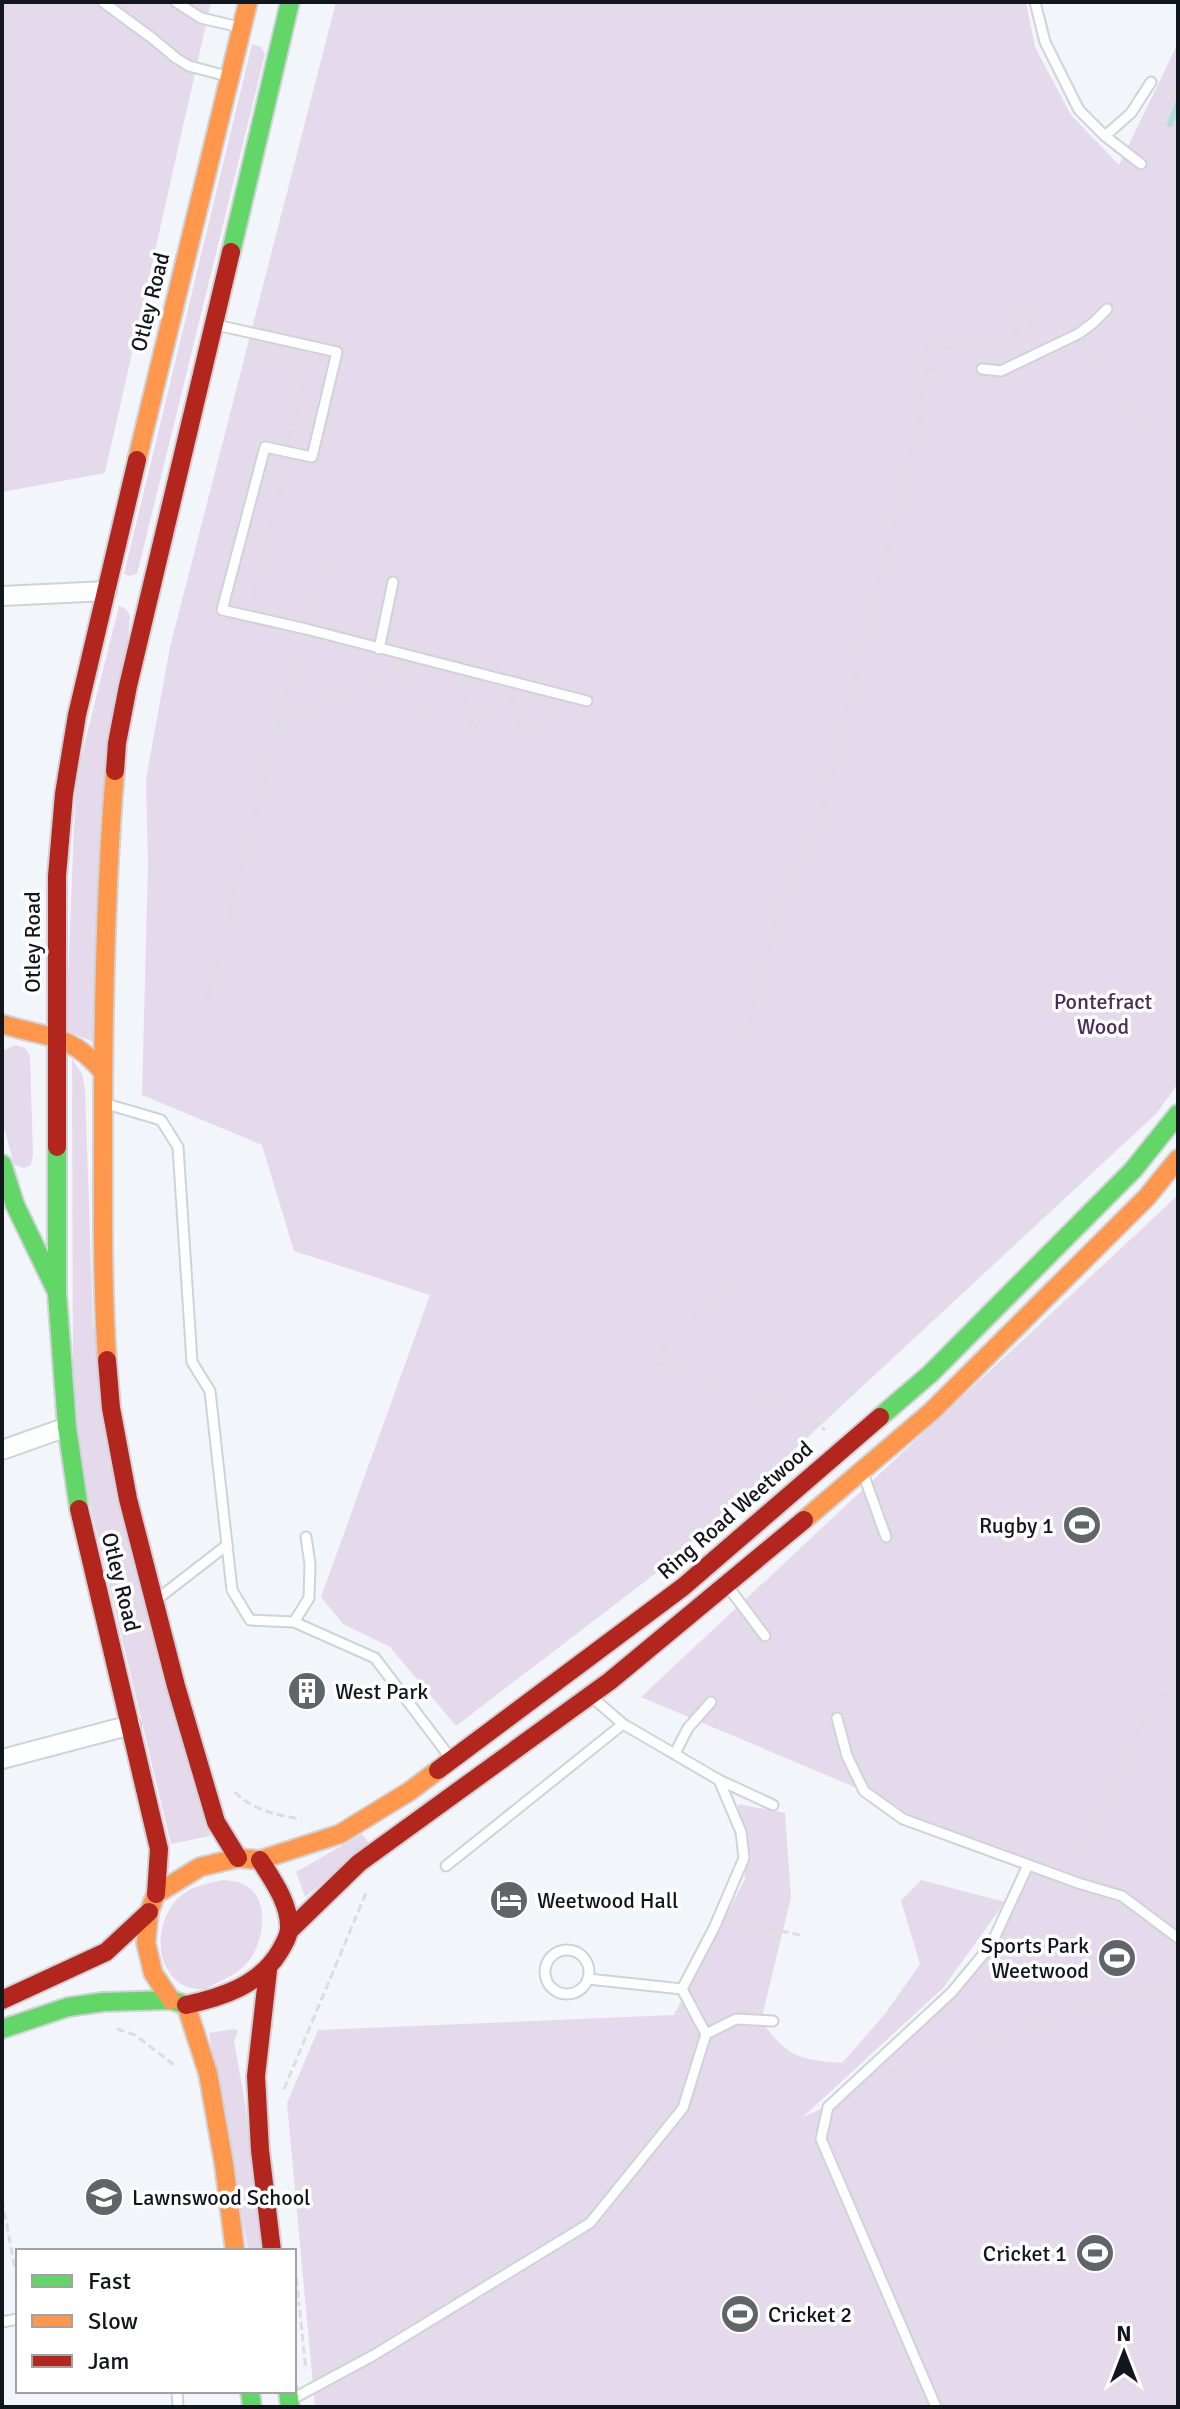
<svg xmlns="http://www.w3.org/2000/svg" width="1180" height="2409" font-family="Signika,sans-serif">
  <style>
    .green { fill: #e5daec }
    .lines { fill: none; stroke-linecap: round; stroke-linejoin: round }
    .stream { stroke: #b3dcdc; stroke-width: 6 }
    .lane-casing { stroke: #cfd3d8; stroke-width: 13 }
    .street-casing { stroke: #cfd3d8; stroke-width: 22 }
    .fast-casing { stroke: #cfd3d8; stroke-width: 22 }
    .slow-casing { stroke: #cfd3d8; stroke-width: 22 }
    .jam-casing { stroke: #cfd3d8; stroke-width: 22 }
    .path { stroke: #dddddf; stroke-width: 3; stroke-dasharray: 8 4; stroke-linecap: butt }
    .lane { stroke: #fdfefe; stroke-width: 9 }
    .street { stroke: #fdfefe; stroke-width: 18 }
    .fast { stroke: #63d668; stroke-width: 18 }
    .slow { stroke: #ff974d; stroke-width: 18 }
    .jam { stroke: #b3261e; stroke-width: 18 }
    .labels { text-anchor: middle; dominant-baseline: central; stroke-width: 7; stroke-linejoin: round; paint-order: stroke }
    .street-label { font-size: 22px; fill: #12171d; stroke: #fff }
    .park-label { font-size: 22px; fill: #4e2a58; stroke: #fff }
    .poi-label { font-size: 22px; fill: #12171d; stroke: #fff; text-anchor: start }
  </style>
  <rect width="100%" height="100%" fill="#f2f5f9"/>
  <g class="green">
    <path d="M2,2H211L105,473L2,492Z"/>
    <path d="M336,2H1026L1035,47L1071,115L1119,165L1178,43V1083L1157,1113L685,1551L456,1726L390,1647L343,1624L321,1597L430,1295L294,1251L262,1145L142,1095L148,865L146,779L170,647Z"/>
    <path d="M252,44L261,47L265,54L137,574L129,576L124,574Z"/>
    <path d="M119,606L126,609L130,616L95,1043L66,1030L76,778Z"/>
    <path d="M15,1045L25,1048L30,1056L33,1155L31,1165L24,1168L14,1165L2,1120V1051Z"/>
    <path d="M72,1059L82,1074L85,1090L93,1323L210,1836L171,1844L82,1471L73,1387Z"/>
    <path d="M1178,1195V2407H315L287,2103L318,2030L674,2015L745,1879L738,1804L785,1813L791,1897L761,2021C789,2058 797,2059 842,2063L885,2014L920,1964L901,1901L921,1880L1005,1902L943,1988L803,2117L828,2106L952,1992L991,1945L1028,1865L903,1819L864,1791L641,1697Z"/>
    <path d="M362,1834L369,1844L305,1897L296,1872Z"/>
    <path d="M223,1880C228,1881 236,1881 241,1883C272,1895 265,1944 246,1964C236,1975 217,1982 204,1990C198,1989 190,1988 185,1986C151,1969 155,1916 182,1895C193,1886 209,1883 223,1880Z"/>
    <path d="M234,2029L238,2031L234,2041L244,2097L264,2251H248L209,2033Z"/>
  </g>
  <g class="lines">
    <path class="stream" d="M1170,124L1178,103"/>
    <defs>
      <g id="lane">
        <path d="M103,2L152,38L176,58L189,66L223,75"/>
        <path d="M176,2L201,18L235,26"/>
        <path d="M1035,2L1045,42L1079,110L1105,136L1131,113L1151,82"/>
        <path d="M1105,136L1141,164"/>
        <path d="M221,326L337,352L312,457L265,447L222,610L306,629L587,701"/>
        <path d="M982,369L1001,371L1078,334L1093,323L1107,309"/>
        <path d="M379,649L393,582"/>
        <path d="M110,1105L161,1120L178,1147L192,1362L210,1391L232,1590L250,1620L294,1622L375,1658L449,1756"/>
        <path d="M864,1476L886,1537"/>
        <path d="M729,1588L765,1636"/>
        <path d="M160,1597L227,1545"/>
        <path d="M294,1622L309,1598L310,1564L306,1537"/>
        <path d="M594,1699L623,1724L719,1780L773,1805"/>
        <path d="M837,1718L847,1756L864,1791L903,1819L1078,1883L1122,1896L1178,1938"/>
        <path d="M675,1753L688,1728L711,1702"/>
        <path d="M446,1866L623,1724"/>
        <circle cx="567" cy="1972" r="22"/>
        <path d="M588,1979L682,1989"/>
        <path d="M706,2034L736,2019L773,2021"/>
        <path d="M2,2322L18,2319"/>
        <path d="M177,2391L178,2407"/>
        <path d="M296,2397L374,2355L590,2223L683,2108L706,2034L682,1989L714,1928L744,1858L741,1832L719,1780"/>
        <path d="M936,2407L821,2139L828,2107L952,1992L991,1945L1028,1865"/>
      </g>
      <g id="street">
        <path d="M2,596L107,591"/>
        <path d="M2,1450L67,1427"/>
        <path d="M2,1759L131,1725"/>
      </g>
      <g id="fast">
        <path d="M231,252L290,2"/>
        <path d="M57,1147V1293L67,1427L79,1509"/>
        <path d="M2,1164L15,1205L56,1290"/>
        <path d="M880,1417L930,1374L1133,1170L1178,1114"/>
        <path d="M2,2029L68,2007L103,2002L171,2000L186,2005"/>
        <path d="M250,2391L252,2407"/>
        <path d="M288,2391L290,2407"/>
      </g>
      <g id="slow">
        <path d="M137,460L248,2"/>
        <path d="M2,1024C46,1038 71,1033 103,1072"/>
        <path d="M107,1360C102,1283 103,1207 103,1129C103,1010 105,890 115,771"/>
        <path d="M804,1520L932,1411L1147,1197L1178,1159"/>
        <path d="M171,2000L153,1973L146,1943L149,1912L156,1894L200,1867L238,1858L260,1860L340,1834L410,1791L438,1770"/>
        <path d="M186,2005L208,2073L224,2164L235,2251"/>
      </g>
      <g id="jam">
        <path d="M115,771L117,743L128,686L231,252"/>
        <path d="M57,1147V876L64,794L77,715L137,460"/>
        <path d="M107,1360L111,1408L128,1499L176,1686L216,1822L238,1858"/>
        <path d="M79,1509L159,1849L156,1894"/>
        <path d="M438,1770L683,1587L880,1417"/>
        <path d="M289,1931L359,1863L610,1681L804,1520"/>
        <path d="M268,1970L256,2076L260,2150L272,2251"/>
        <path d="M2,2000L106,1952L149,1912"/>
        <path d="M186,2005C223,1997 260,1985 280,1951C284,1944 289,1936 289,1928C290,1904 272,1879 260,1860"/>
      </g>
    </defs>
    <use href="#lane" class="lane-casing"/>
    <use href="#street" class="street-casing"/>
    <use href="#fast" class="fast-casing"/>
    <use href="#slow" class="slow-casing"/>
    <use href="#jam" class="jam-casing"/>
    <g class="path">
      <path d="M1142,148C1164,126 1169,109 1178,79"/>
      <path d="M1085,347C1107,385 1140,424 1178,446"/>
      <path d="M1015,348L1019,294L1023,293L1026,297L1033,327L1045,334"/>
      <path d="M926,368L947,371"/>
      <path d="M290,438L306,374L266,366L267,359L307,367L309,358"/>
      <path d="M252,601L285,473L284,465"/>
      <path d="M309,617L327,562L317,546"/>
      <path d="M403,669L428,719L458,682"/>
      <path d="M461,683L473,729L507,694"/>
      <path d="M511,696L525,743L557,708"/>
      <path d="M289,736L278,725L301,644"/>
      <path d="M204,1014L278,725L400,668"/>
      <path d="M742,1045L779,910L816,836L921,414L927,346L1003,350L1004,336L1016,337"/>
      <path d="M659,1364C661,1359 662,1351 665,1346C678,1323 720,1295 744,1284"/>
      <path d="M643,1365L659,1364L769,1399L799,1411L825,1430"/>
      <path d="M235,1792C252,1810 277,1815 301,1819"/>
      <path d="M1082,1868L1088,1843L1156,1695L1178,1694"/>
      <path d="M734,1920L804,1936"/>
      <path d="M117,2029L135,2035L177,2067"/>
      <path d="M887,2073L1178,1981"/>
      <path d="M284,2089L366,1893"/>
      <path d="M2,2200L18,2284"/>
      <path d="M295,2266L299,2302"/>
      <path d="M294,2304L299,2303L306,2370"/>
    </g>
    <use href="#lane" class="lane"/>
    <use href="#street" class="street"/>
    <use href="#fast" class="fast"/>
    <use href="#slow" class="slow"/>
    <use href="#jam" class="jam"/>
  </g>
  <defs>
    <symbol id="stadium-disc" viewBox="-11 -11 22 22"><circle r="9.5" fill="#60656a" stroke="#fff"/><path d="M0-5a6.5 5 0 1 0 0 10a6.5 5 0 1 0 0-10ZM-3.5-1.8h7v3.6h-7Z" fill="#fff"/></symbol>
    <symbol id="building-disc" viewBox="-11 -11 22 22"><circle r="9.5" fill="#60656a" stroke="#fff"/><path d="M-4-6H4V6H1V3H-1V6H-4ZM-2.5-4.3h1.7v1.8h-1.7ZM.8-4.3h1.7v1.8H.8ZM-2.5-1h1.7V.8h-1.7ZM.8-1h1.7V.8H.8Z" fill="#fff"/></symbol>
    <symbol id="hotel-disc" viewBox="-11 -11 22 22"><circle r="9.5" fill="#60656a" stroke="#fff"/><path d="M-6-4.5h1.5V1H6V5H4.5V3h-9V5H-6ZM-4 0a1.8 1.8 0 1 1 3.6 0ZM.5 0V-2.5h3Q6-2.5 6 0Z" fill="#fff"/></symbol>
    <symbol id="school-disc" viewBox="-11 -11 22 22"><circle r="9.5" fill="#60656a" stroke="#fff"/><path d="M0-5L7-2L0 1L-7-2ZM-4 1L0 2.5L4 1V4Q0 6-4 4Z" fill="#fff"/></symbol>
  </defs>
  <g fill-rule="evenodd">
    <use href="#stadium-disc" x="1060" y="1503" width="44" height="44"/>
    <use href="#building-disc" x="285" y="1669" width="44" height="44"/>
    <use href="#hotel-disc" x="487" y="1878" width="44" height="44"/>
    <use href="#stadium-disc" x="1095" y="1936" width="44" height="44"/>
    <use href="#school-disc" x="82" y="2175" width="44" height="44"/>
    <use href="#stadium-disc" x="1073" y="2231" width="44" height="44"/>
    <use href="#stadium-disc" x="718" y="2292" width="44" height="44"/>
  </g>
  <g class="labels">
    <g class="street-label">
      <text transform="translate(150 302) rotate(-76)">Otley Road</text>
      <text transform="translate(32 942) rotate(-90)">Otley Road</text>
      <text transform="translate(735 1510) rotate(-41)">Ring Road Weetwood</text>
      <text transform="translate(121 1582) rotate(76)">Otley Road</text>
    </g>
    <g class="park-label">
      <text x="1103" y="1001">Pontefract<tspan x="1103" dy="25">Wood</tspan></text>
    </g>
    <g class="poi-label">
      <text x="1054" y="1525" text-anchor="end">Rugby 1</text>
      <text x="335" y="1691">West Park</text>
      <text x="537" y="1900">Weetwood Hall</text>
      <text x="1089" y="1945" text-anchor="end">Sports Park<tspan x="1089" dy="25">Weetwood</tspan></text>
      <text x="132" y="2197">Lawnswood School</text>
      <text x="1067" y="2253" text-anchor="end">Cricket 1</text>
      <text x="768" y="2314">Cricket 2</text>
    </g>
  </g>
  <rect width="1180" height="2409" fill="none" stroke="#12171d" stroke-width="8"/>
  <rect x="16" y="2249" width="280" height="144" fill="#ffffff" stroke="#a0a2a5" stroke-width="2"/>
  <rect x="32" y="2275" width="40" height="12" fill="#63d668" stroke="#a0a2a5" stroke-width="2"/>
  <text x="88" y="2289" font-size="24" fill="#12171d">Fast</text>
  <rect x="32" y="2315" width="40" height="12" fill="#ff974d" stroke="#a0a2a5" stroke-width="2"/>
  <text x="88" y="2329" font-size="24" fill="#12171d">Slow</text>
  <rect x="32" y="2355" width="40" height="12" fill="#b3261e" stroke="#a0a2a5" stroke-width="2"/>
  <text x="88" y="2369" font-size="24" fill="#12171d">Jam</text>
  <g transform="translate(1124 2353)" stroke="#ffffff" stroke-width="6" paint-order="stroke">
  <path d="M0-6L14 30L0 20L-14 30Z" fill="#12171d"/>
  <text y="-12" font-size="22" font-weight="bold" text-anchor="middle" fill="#12171d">N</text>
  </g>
</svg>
